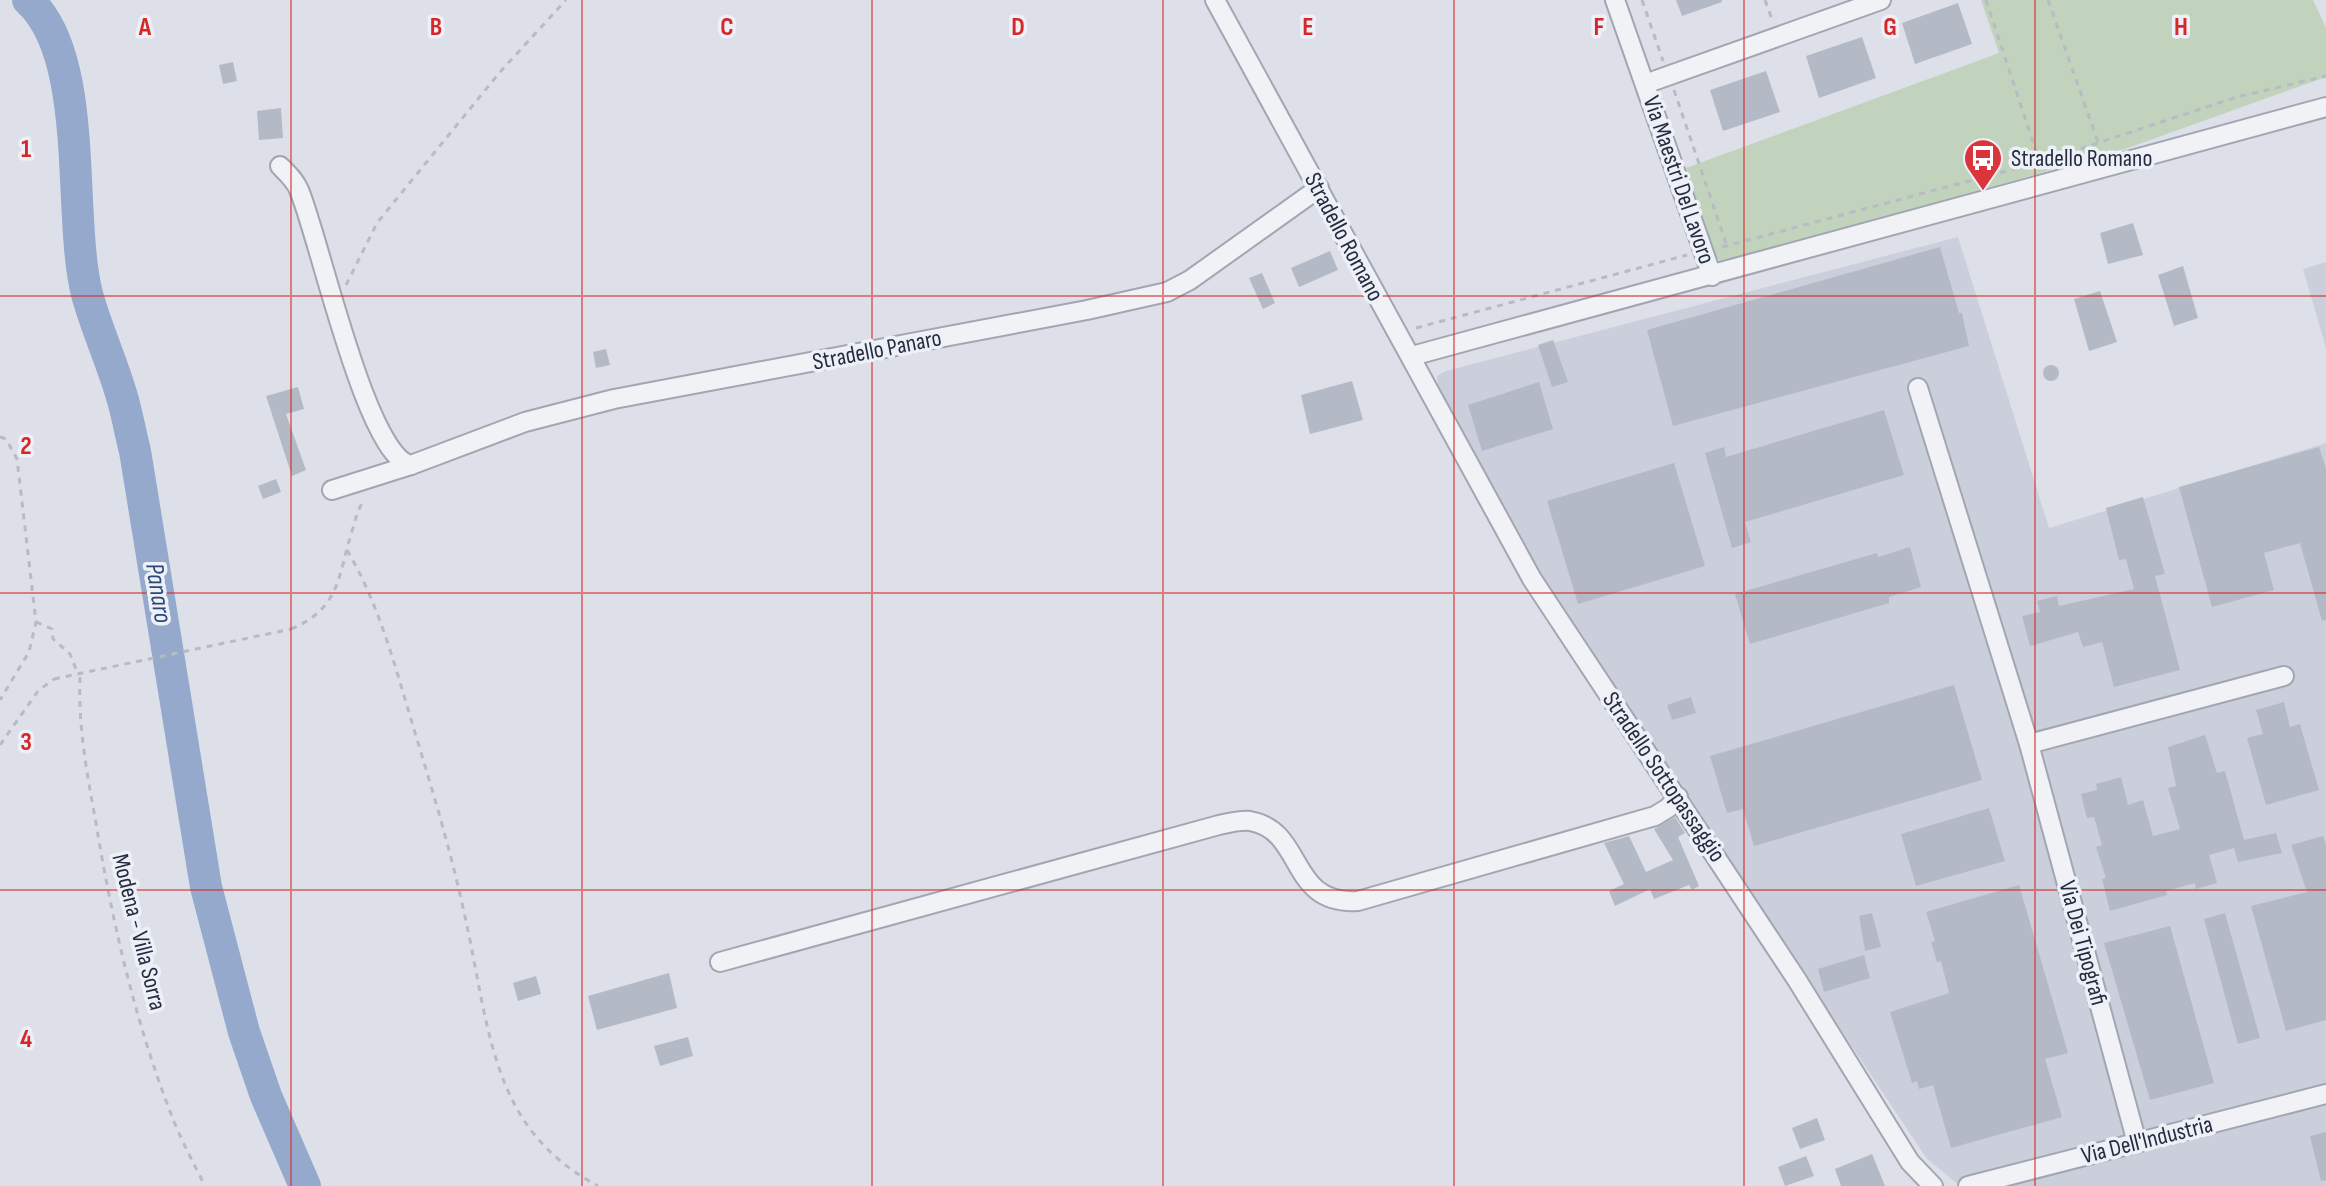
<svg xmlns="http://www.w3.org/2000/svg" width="2326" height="1186" font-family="'Sofia Sans Condensed',sans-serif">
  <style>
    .built { fill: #cbcfdb }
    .green { fill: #c1d3bd }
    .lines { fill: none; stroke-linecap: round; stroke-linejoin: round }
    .river { stroke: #94a9cc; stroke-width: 32 }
    .building { fill: #b4b9c6 }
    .minor-casing { stroke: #a2a6b3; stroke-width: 22 }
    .path { stroke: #b7bbc3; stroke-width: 3; stroke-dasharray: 6 6; stroke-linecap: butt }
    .minor { stroke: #f0f2f6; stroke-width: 18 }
    .path-bridge { stroke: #b7bbc3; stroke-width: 3; stroke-dasharray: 6 6; stroke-linecap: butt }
    .grid { fill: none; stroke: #d62828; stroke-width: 2; stroke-opacity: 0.55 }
    .labels { text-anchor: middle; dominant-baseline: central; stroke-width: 7; stroke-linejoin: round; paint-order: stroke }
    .poi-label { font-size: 24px; fill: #252c41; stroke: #edf0f6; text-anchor: start }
    .street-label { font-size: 24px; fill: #252c41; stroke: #edf0f6 }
    .water-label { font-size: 26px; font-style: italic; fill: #2b4678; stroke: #edf0f6 }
    .grid-label { font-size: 26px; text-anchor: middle; font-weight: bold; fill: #d62828; stroke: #edf0f6; stroke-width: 7; stroke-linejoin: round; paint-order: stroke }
  </style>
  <rect width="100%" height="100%" fill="#dde0e9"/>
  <g class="built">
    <path d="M1958,237L2049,528L2326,443V1186H1960L1927,1159L1572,627L1486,479L1438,387L1437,376L1446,371Z"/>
    <path d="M2326,262V348L2303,269Z"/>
  </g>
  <path class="green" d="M1981,0H2313L2326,28V77L2125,149L1726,262L1720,261L1715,256L1686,168L1999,53Z"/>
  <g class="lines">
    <path class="river" d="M28,0C91,57 67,215 87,294C97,331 114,366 124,404C128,419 131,436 135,451L206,887L244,1032L266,1096L305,1186"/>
  </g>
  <g class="building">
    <path d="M1676,0H1722V2L1682,16Z"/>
    <path d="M1958,3L1972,44L1915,64L1902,23Z"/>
    <path d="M1862,37L1876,78L1819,98L1806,56Z"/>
    <path d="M233,62L237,81L223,84L219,65Z"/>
    <path d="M1766,71L1780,112L1723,131L1710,90Z"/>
    <path d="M281,108L283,138L259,140L257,111Z"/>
    <path d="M2133,223L2143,255L2108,264L2100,233Z"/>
    <path d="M1940,247L1959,313H1962L1969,346L1673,426L1647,330Z"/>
    <path d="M1330,251L1338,270L1299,287L1291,268Z"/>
    <path d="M2183,266L2198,318L2174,326L2158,275Z"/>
    <path d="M1262,273L1275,303L1263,309L1249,278Z"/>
    <path d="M2100,291L2117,342L2089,351L2074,299Z"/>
    <path d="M1553,340L1568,382L1552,387L1538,345Z"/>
    <path d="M606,349L610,365L596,368L593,352Z"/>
    <circle cx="2051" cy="373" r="8"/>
    <path d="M1352,381L1363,420L1310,434L1301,395Z"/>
    <path d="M1539,382L1553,429L1482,451L1468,405Z"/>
    <path d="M298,387L304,409L286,414L306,470L292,476L266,396Z"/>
    <path d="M1884,410L1904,475L1745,522L1751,542L1732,548L1705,453L1724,447L1726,457Z"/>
    <path d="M2319,447L2326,468V620L2322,621L2300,543L2264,553L2274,590L2212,607L2179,487Z"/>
    <path d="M1674,463L1705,566L1578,604L1547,501Z"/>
    <path d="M276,479L281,492L263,499L258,486Z"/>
    <path d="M2143,497L2165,574L2155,576L2180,670L2114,687L2102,642L2083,647L2078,632L2030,646L2022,616L2040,612L2037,601L2057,596L2059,606L2134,589L2126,559L2119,560L2106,508Z"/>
    <path d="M1910,547L1921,587L1889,597V603L1750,644L1735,594L1877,553L1878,557Z"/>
    <path d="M1954,685L1982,780L1754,846L1743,809L1727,813L1710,756Z"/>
    <path d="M1691,697L1696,713L1672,720L1667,705Z"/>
    <path d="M2284,702L2290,727L2300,724L2319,790L2266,805L2247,738L2263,734L2256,710Z"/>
    <path d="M2205,735L2217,773L2225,771L2244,840L2276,833L2282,853L2238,862L2234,848L2209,855L2217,883L2196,889L2195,883L2166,891L2167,895L2110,911L2102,879L2106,878L2096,847L2102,845L2094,817L2087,818L2081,794L2097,790L2096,784L2121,777L2128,805L2143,800L2153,836L2180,829L2168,788L2176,786L2168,747Z"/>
    <path d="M1989,808L2005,861L1916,886L1901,834Z"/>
    <path d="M1675,817L1685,833L1678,837L1699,886L1692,890L1689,885L1654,899L1650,889L1615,906L1609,891L1624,884L1604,843L1629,836L1646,872L1673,860L1654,829Z"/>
    <path d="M2323,836L2326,844V1020L2286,1031L2251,906L2307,892L2291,845Z"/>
    <path d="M2019,885L2068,1053L2045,1059L2062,1117L1951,1148L1933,1085L1919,1089L1917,1081L1912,1083L1890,1012L1949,993L1941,961L1937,962L1931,942L1935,941L1926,912Z"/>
    <path d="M1872,913L1881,947L1865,951L1859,916Z"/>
    <path d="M2225,913L2260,1038L2238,1044L2204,919Z"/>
    <path d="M2170,926L2214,1083L2150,1100L2104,943Z"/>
    <path d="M1864,955L1870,978L1824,992L1818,969Z"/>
    <path d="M669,973L677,1008L597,1030L588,996Z"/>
    <path d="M536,976L541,994L518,1001L513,983Z"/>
    <path d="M688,1037L693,1056L660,1066L654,1046Z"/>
    <path d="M1817,1118L1825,1140L1800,1149L1792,1128Z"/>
    <path d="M2326,1132V1180L2321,1181L2310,1136Z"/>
    <path d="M1872,1154L1885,1186H1841L1835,1169Z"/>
    <path d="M1806,1156L1814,1176L1785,1186L1778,1167Z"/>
  </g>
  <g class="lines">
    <defs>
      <g id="minor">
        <path d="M1215,0L1532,579L1797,980L1910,1162L1933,1186"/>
        <path d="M1615,0L1712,276"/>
        <path d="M1645,84L1881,0"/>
        <path d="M280,166C287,173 295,180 299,190C319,236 366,457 411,465"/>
        <path d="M1412,356L2326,107"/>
        <path d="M1918,388L2029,744L2137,1143"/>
        <path d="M332,490L411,465L525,422L614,399L1087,310L1167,292L1190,280L1319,188"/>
        <path d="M2029,744L2284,676"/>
        <path d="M720,962L1219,825C1228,823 1240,820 1250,821C1306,831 1287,905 1358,901L1655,816L1668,808L1678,797"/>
        <path d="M1968,1186L2326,1094"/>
      </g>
    </defs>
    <use href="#minor" class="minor-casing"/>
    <g class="path">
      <path d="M1642,0L1663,61"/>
      <path d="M1765,0L1773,22"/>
      <path d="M1986,0L2040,163"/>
      <path d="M2048,0L2099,145"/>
      <path d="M1674,90L1727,246"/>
      <path d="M1722,247L2040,162L2237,97L2326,76"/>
      <path d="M346,285L377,223L500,72L566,0"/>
      <path d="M1416,328L1687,255"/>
      <path d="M0,437L6,439L17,459L36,622L29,652L0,700"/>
      <path d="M347,550C379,604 395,666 413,726C433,792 453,858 467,926C480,985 487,1054 516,1107C535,1142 564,1168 598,1186"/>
      <path d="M36,622L52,629L53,639L70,654L76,669"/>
      <path d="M291,629C342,608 338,573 353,528C356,518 358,507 365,500"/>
      <path d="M80,677C78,727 87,774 96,823C112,921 135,1021 171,1114C180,1138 193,1162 205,1186"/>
      <path d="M0,745L38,691L54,679"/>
    </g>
    <use href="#minor" class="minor"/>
    <path class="path-bridge" d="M54,679L291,629"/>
  </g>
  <path class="grid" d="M291,0V1186M582,0V1186M872,0V1186M1163,0V1186M1454,0V1186M1744,0V1186M2035,0V1186M0,296H2326M0,593H2326M0,890H2326"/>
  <defs>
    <symbol id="bus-pin" viewBox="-11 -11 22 30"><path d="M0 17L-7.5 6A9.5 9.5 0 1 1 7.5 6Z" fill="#db353c" stroke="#edf0f6"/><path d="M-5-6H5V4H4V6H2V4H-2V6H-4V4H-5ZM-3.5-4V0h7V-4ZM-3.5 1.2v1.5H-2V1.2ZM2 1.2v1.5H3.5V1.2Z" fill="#fff"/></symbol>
  </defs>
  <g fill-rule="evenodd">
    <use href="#bus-pin" x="1961" y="136" width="44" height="60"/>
  </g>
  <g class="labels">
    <g class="poi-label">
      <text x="2011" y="158">Stradello Romano</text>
    </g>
    <g class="street-label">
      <text transform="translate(1679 180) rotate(71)">Via Maestri Del Lavoro</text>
      <text transform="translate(1344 237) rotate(62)">Stradello Romano</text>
      <text transform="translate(877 350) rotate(-11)">Stradello Panaro</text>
      <text transform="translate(1664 777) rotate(56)">Stradello Sottopassaggio</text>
      <text transform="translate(139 932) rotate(76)">Modena - Villa Sorra</text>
      <text transform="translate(2083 943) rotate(75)">Via Dei Tipografi</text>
      <text transform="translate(2147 1140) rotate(-14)">Via Dell'Industria</text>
    </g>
    <g class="water-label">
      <text transform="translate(158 593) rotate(81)">Panaro</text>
    </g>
  </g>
  <g class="grid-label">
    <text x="145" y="35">A</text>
    <text x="436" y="35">B</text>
    <text x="727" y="35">C</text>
    <text x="1018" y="35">D</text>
    <text x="1308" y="35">E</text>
    <text x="1599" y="35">F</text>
    <text x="1890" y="35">G</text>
    <text x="2181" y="35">H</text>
    <text x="26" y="157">1</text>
    <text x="26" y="454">2</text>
    <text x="26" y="750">3</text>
    <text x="26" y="1047">4</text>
  </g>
</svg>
